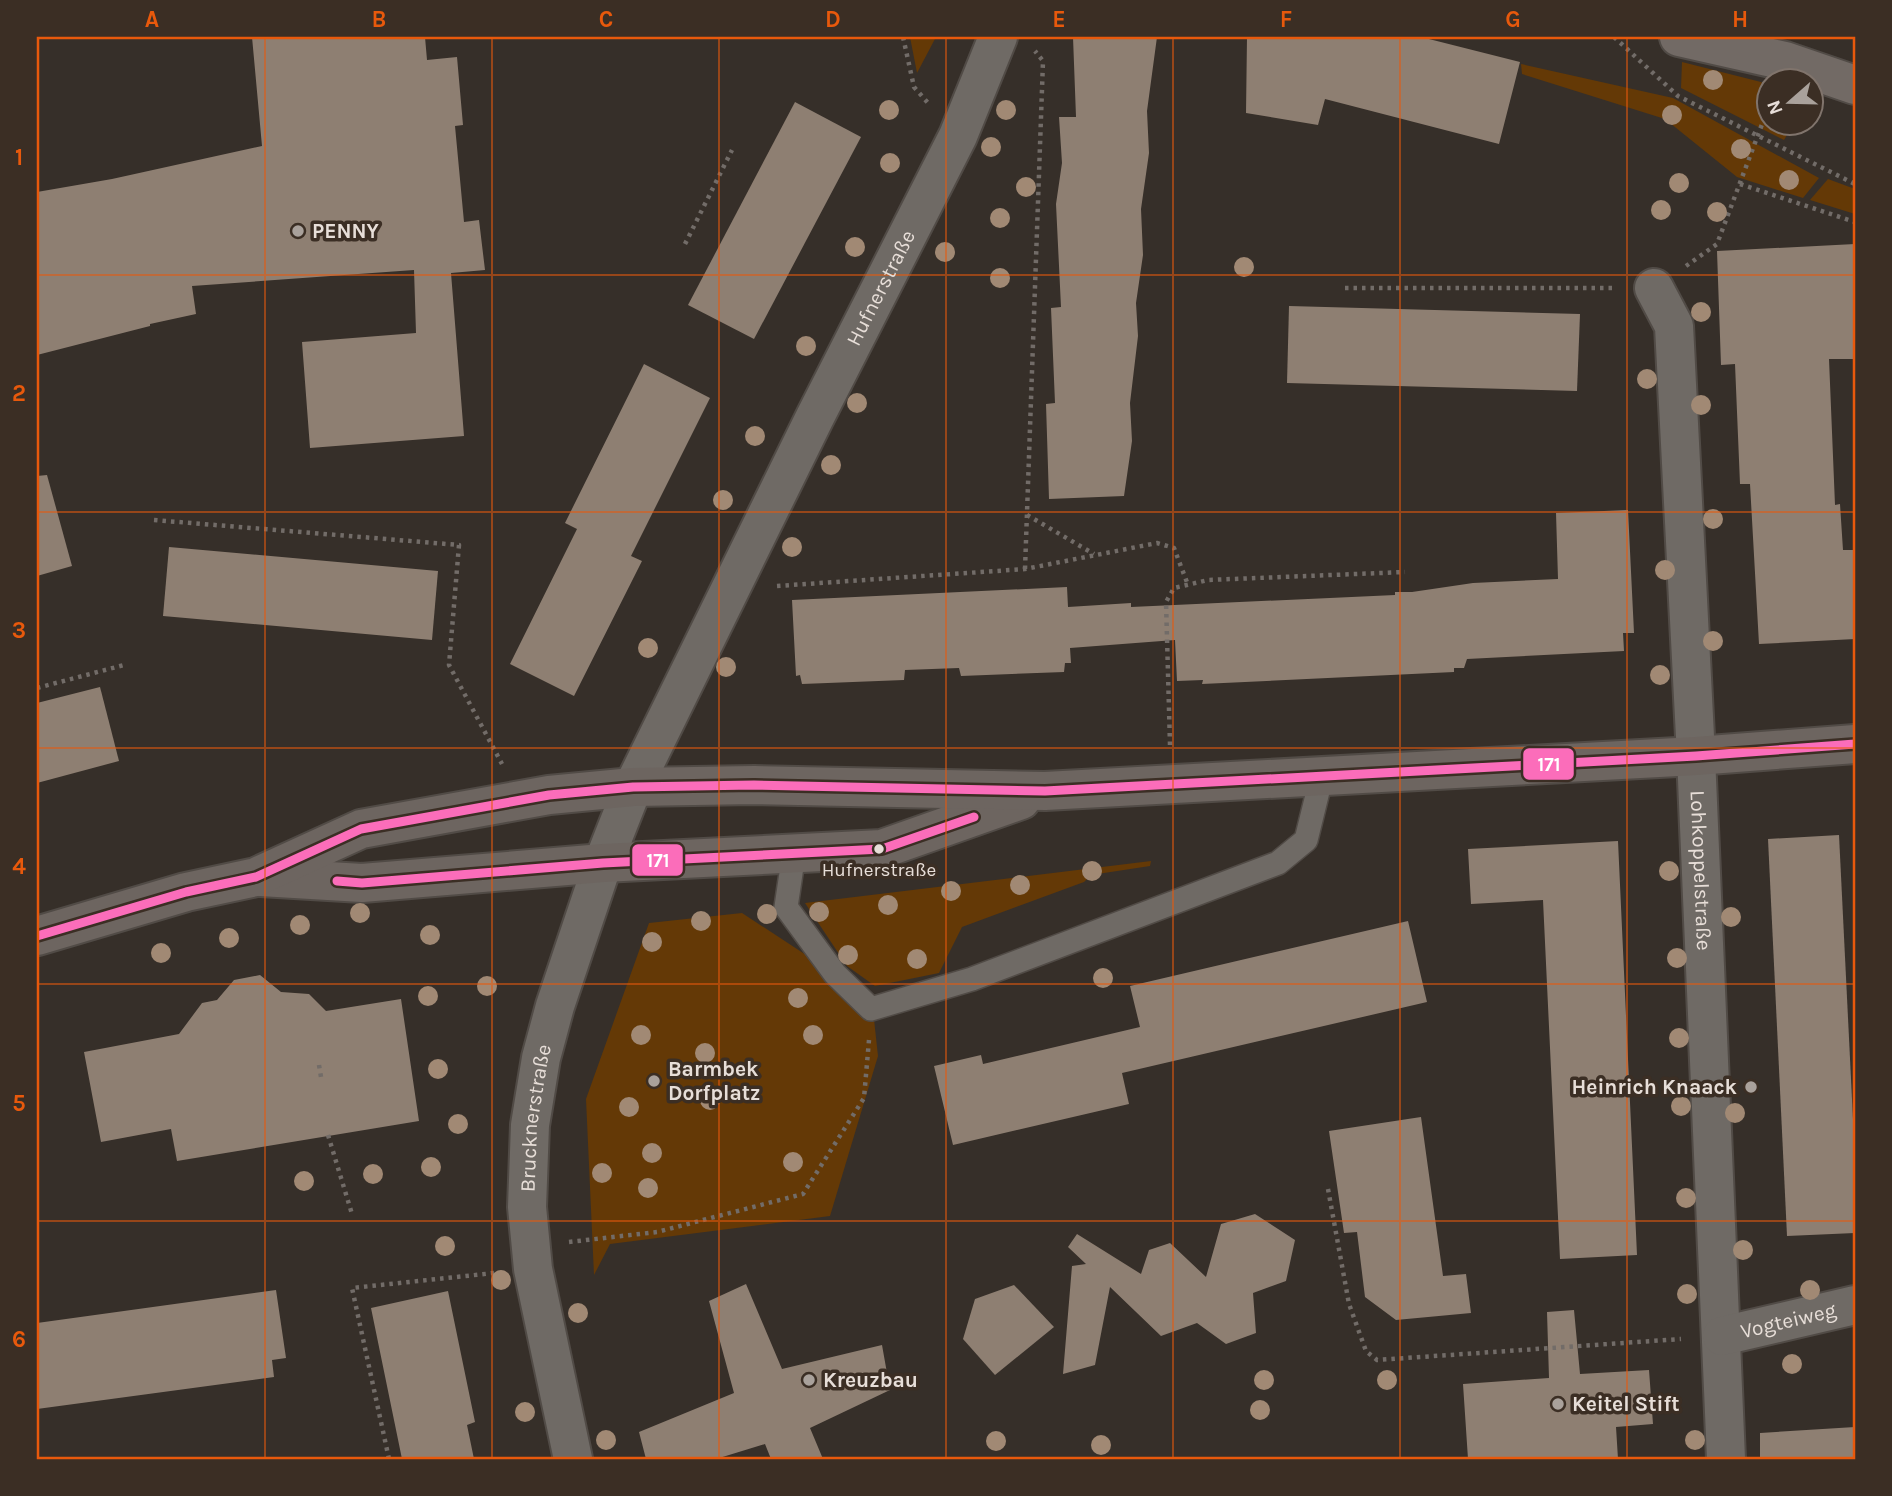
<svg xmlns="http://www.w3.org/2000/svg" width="1892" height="1496" font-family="Karla,sans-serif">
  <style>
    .green { fill: #643906 }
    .building { fill: #8e7f72 }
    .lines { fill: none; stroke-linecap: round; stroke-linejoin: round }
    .service-casing { stroke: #514b46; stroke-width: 26 }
    .minor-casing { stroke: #514b46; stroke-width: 42 }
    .secondary-casing { stroke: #514b46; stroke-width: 42 }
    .primary-casing { stroke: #514b46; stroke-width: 42 }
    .path { stroke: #726c68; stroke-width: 4.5; stroke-dasharray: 3.5 5; stroke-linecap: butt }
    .service { stroke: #6f6a65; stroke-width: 23 }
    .minor { stroke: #6f6a65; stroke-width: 38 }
    .secondary { stroke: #6d6560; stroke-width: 38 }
    .primary { stroke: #726a65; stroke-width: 38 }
    .bus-1-casing { stroke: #3b2e24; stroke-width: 14 }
    .bus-1 { stroke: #fb6dba; stroke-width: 9 }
    .tree { fill: #a18974 }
    .grid { fill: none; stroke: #e8590c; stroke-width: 2; stroke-opacity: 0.55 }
    .poi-dot { fill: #a9a19b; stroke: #3b2e24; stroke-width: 2.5 }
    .bus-dot { fill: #e7ded8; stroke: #3b2e24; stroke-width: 2.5 }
    .labels { text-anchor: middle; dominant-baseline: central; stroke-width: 7; stroke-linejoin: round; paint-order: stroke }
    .bus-label { font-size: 19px; fill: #e7ded8; stroke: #3b2e24 }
    .poi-label { font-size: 21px; font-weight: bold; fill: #e7ded8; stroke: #3b2e24; text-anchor: start }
    .street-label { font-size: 21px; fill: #e7ded8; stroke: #3b2e24 }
    .line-badge { stroke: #3b2e24; stroke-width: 2.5 }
    .badge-label { font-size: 19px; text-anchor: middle; font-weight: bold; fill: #fff }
    .neatline { fill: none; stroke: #e8590c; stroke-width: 2.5 }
    .grid-label { font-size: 23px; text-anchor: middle; font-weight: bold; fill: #e8590c }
  </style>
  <rect width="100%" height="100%" fill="#362f29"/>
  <g class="green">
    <path d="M910,37H936L917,73Z"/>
    <path d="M1682,62L1761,82L1769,87L1770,122L1794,123L1784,140L1681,88Z"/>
    <path d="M1521,64L1673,98L1819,178L1803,198L1737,177L1665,119L1522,74Z"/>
    <path d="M1828,179L1855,189V214L1810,200Z"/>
    <path d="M1151,861L1150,866L1091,875L1084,882L962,927L939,973L875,986L847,966L805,903Z"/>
    <path d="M742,913L835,974L873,1010L878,1056L830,1216L610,1244L594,1275L586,1099L649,923Z"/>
  </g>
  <g class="building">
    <path d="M252,37H425L427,60L457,57L463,125L455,126L464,222L479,220L485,270L451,273L464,436L310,448L302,342L416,333L414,270L192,286L196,314L150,324V326L37,355V192L112,179L262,146Z"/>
    <path d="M1073,37H1157L1147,111L1149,153L1141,209L1143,255L1136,303L1138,336L1130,403L1132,441L1124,496L1049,499L1046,404L1055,403L1051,308L1061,307L1056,204L1062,163L1059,117H1076Z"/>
    <path d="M1247,37H1421L1520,62L1499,144L1325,99L1318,125L1246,113Z"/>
    <path d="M795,102L861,137L754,339L688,305Z"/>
    <path d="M1855,244V359H1829L1835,505L1840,504L1843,550H1855V639L1759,644L1750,484H1740L1735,364L1721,365L1717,251Z"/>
    <path d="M1289,306L1580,314L1577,391L1287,383Z"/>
    <path d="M644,364L710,398L631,556L642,561L574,696L510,664L577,529L565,523Z"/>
    <path d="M47,475L72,566L37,576V476Z"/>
    <path d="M1628,510L1634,633H1623L1624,651L1467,659L1464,668H1454V672L1202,684L1203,680L1177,681L1175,640L1070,648L1071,663H1065L1064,672L961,676L959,668L905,670L904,680L802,684L800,675L796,676L792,600L1067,587L1068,607L1131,603V607L1395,595V592H1412L1473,583L1558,579L1556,513Z"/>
    <path d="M169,547L438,571L432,640L163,616Z"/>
    <path d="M100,687L119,761L37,783V703Z"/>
    <path d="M1839,835L1855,1160V1233L1787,1236L1768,839Z"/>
    <path d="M1618,841L1637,1255L1560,1259L1543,900L1471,904L1468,849Z"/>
    <path d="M1408,921L1427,1002L1122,1073L1129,1104L953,1145L934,1066L981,1055L983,1064L1140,1027L1130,986Z"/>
    <path d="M260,975L281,992L309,994L326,1011L401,999L419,1121L177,1161L171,1129L101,1142L84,1052L179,1034L202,1003L217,1000L234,980Z"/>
    <path d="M1421,1117L1443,1276L1466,1274L1471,1313L1396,1320L1365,1297L1357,1232L1344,1233L1329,1131Z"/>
    <path d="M1255,1214L1295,1240L1286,1281L1253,1293L1256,1333L1226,1344L1197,1323L1161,1336L1110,1287L1095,1365L1063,1374L1072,1266L1086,1264L1068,1247L1077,1234L1141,1274L1149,1250L1170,1243L1206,1277L1221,1224Z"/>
    <path d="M746,1284L782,1369L882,1345L890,1390L810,1428L823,1459H771L765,1444L716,1459H646L639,1432L734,1393L709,1301Z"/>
    <path d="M1014,1285L1054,1327L995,1375L963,1339L975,1299Z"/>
    <path d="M276,1290L286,1358L272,1360L274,1377L37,1409V1323Z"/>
    <path d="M448,1291L475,1422L467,1425L474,1459H402L371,1308Z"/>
    <path d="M1574,1310L1580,1374L1649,1370L1653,1424L1616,1427L1618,1459H1468L1463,1384L1549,1378L1547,1312Z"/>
    <path d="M1855,1427V1459H1760V1433Z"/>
  </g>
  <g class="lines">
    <defs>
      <path id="service" d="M794,853L786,907L835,974L871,1009L972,979L1278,863L1306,840L1322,775"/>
      <g id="minor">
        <path id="s1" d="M1654,288L1674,326L1696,756L1726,1459"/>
        <path id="s2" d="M1722,1336L1855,1305"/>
        <path id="s3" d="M573,1459L533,1269L527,1207L530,1125L541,1058L555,1006L603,863L633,787L815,417L958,136L998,37"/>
      </g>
      <g id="secondary">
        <path d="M261,877L362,883L603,863L882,849L1021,800"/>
        <path d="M37,936L186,892L256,877L361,829L549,795L633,787L754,785L1045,791L1696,756L1855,744"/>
      </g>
      <path id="primary" d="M1679,37L1785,61L1855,85"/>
    </defs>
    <use href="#service" class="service-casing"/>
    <use href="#minor" class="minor-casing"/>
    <use href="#secondary" class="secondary-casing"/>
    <use href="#primary" class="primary-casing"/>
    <g class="path">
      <path d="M903,37L914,87L928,103"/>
      <path d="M1614,37L1678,96L1855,184"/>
      <path d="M1740,184L1855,222"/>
      <path d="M685,244L732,150"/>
      <path d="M1686,266L1717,244L1770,103"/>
      <path d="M1345,288H1614"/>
      <path d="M1027,515L1094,554"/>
      <path d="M154,520L459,545L449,665L502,764"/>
      <path d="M1025,569L1043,61L1035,51"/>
      <path d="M777,586L1025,569L1157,543L1174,548L1188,585"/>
      <path d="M37,688L124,665"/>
      <path d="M1170,745L1166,602L1174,588L1208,580L1405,572"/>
      <path d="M319,1065L321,1077"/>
      <path d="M328,1135L352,1214"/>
      <path d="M1328,1189L1349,1304L1366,1351L1377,1360L1681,1339"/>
      <path d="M569,1242L657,1232L803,1194L864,1098L869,1040"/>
      <path d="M389,1459L352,1288L494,1273"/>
    </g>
    <use href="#service" class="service"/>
    <use href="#minor" class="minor"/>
    <use href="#secondary" class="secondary"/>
    <use href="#primary" class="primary"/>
    <defs>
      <g id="bus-1">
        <path d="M337,881L362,883L603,863L882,849L974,817"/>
        <path d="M37,936L186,892L256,877L361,829L549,795L633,787L754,785L1045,791L1696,756L1855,744"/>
      </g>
    </defs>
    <use href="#bus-1" class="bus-1-casing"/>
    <use href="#bus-1" class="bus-1"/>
  </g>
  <g class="tree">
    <circle cx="1713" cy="80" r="10"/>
    <circle cx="889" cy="110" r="10"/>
    <circle cx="1006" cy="110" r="10"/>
    <circle cx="1672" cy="115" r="10"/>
    <circle cx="991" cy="147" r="10"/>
    <circle cx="1741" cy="149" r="10"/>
    <circle cx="890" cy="163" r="10"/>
    <circle cx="1789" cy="180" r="10"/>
    <circle cx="1679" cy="183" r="10"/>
    <circle cx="1026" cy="187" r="10"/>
    <circle cx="1661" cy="210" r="10"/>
    <circle cx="1717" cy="212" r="10"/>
    <circle cx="1000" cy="218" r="10"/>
    <circle cx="855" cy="247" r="10"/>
    <circle cx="945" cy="252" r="10"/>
    <circle cx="1244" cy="267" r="10"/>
    <circle cx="1000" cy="278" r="10"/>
    <circle cx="1701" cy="312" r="10"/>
    <circle cx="806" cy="346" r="10"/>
    <circle cx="1647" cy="379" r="10"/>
    <circle cx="857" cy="403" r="10"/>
    <circle cx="1701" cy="405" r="10"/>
    <circle cx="755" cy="436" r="10"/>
    <circle cx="831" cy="465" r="10"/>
    <circle cx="723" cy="500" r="10"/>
    <circle cx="1713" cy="519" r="10"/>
    <circle cx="792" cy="547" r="10"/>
    <circle cx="1665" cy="570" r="10"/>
    <circle cx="1713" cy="641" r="10"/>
    <circle cx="648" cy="648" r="10"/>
    <circle cx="726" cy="667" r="10"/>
    <circle cx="1660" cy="675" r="10"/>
    <circle cx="1092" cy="871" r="10"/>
    <circle cx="1669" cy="871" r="10"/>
    <circle cx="1020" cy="885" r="10"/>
    <circle cx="951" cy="891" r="10"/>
    <circle cx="888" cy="905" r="10"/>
    <circle cx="819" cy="912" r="10"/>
    <circle cx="360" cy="913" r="10"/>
    <circle cx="767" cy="914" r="10"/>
    <circle cx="1731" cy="917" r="10"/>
    <circle cx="701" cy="921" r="10"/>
    <circle cx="300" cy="925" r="10"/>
    <circle cx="430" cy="935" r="10"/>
    <circle cx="229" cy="938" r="10"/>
    <circle cx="652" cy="942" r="10"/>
    <circle cx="161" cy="953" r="10"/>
    <circle cx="848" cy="955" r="10"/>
    <circle cx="1677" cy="958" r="10"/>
    <circle cx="917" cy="959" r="10"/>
    <circle cx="1103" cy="978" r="10"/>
    <circle cx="487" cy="986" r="10"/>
    <circle cx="428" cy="996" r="10"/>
    <circle cx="798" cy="998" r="10"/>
    <circle cx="641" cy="1035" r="10"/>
    <circle cx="813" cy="1035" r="10"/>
    <circle cx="1679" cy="1038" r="10"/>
    <circle cx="705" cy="1053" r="10"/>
    <circle cx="438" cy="1069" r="10"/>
    <circle cx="710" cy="1100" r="10"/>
    <circle cx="1681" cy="1106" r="10"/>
    <circle cx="629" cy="1107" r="10"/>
    <circle cx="1735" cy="1113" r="10"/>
    <circle cx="458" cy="1124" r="10"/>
    <circle cx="652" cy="1153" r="10"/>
    <circle cx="793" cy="1162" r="10"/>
    <circle cx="431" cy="1167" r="10"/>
    <circle cx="602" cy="1173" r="10"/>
    <circle cx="373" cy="1174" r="10"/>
    <circle cx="304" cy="1181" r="10"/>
    <circle cx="648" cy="1188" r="10"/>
    <circle cx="1686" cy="1198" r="10"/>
    <circle cx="445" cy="1246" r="10"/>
    <circle cx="1743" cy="1250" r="10"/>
    <circle cx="501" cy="1280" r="10"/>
    <circle cx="1810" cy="1290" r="10"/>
    <circle cx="1687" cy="1294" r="10"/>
    <circle cx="578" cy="1313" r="10"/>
    <circle cx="1792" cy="1364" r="10"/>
    <circle cx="1264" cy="1380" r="10"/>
    <circle cx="1387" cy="1380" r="10"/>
    <circle cx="1260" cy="1410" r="10"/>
    <circle cx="525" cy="1412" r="10"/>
    <circle cx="606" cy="1440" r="10"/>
    <circle cx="1695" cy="1440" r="10"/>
    <circle cx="996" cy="1441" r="10"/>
    <circle cx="1101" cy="1445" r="10"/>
  </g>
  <path class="grid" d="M265,37V1459M492,37V1459M719,37V1459M946,37V1459M1173,37V1459M1400,37V1459M1627,37V1459M37,275H1855M37,512H1855M37,748H1855M37,984H1855M37,1221H1855"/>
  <g class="poi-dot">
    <circle cx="298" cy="231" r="7"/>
    <circle cx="654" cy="1081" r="7"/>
    <circle cx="1751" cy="1087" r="7"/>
    <circle cx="809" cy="1380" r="7"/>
    <circle cx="1558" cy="1404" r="7"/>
  </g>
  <circle class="bus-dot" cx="879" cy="849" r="6"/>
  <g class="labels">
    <g class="bus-label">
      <text x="879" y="870">Hufnerstraße</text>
    </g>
    <g class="poi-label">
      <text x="312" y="231">PENNY</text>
      <text x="668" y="1069">Barmbek<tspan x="668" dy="24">Dorfplatz</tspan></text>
      <text x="1737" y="1087" text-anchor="end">Heinrich Knaack</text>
      <text x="823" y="1380">Kreuzbau</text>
      <text x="1572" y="1404">Keitel Stift</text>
    </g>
    <g class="street-label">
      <text stroke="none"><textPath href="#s3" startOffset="1250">Hufnerstraße</textPath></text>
      <text stroke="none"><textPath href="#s1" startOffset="588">Lohkoppelstraße</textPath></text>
      <text stroke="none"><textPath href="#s3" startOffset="346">Brucknerstraße</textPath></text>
      <text stroke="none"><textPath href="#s2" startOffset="68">Vogteiweg</textPath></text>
    </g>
  </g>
  <g class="line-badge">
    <rect x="1522" y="747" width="53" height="34" rx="7" fill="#fb6dba"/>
    <rect x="631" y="843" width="53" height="34" rx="7" fill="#fb6dba"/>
  </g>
  <g class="badge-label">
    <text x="1549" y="771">171</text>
    <text x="658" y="867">171</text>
  </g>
  <rect width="1892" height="1496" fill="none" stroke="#3b2e24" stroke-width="77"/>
  <g transform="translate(1790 102) rotate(250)"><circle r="33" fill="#3b2e24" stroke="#80746c" stroke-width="2"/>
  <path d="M0-5L12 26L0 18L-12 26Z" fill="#a9a19b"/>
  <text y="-10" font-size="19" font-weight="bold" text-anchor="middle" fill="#e7ded8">N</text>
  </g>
  <rect x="38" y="38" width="1816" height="1420" class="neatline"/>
  <g class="grid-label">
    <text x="152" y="27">A</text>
    <text x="379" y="27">B</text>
    <text x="606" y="27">C</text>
    <text x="833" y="27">D</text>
    <text x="1059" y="27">E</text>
    <text x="1286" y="27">F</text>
    <text x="1513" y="27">G</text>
    <text x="1740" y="27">H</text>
    <text x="19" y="165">1</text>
    <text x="19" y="401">2</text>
    <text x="19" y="638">3</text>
    <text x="19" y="874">4</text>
    <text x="19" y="1111">5</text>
    <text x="19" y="1347">6</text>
  </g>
</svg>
